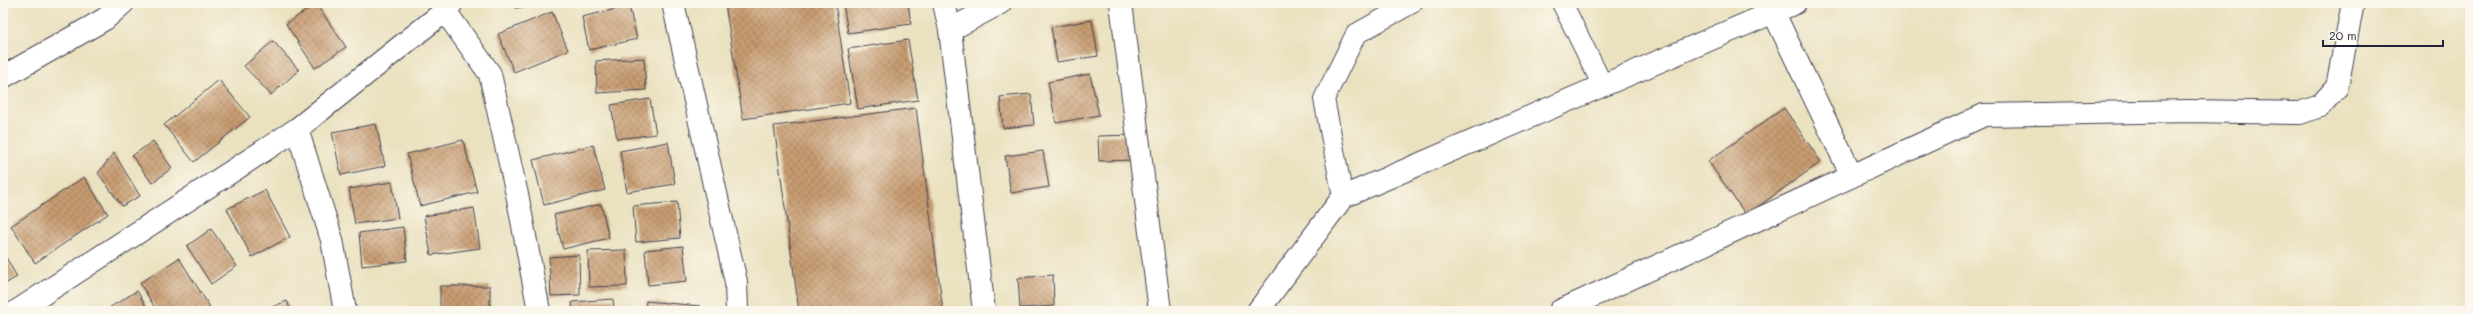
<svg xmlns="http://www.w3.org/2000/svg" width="2473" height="314" font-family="Mali,sans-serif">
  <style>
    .building { fill: url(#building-cross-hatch) }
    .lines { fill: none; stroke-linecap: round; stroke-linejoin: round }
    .service-casing { stroke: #403f4f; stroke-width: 22 }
    .minor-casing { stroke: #403f4f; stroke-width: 24 }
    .service { stroke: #fff; stroke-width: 20 }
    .minor { stroke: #fff; stroke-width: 22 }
  </style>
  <defs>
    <pattern id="building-cross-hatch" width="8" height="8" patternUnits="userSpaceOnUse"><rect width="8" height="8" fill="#c89c71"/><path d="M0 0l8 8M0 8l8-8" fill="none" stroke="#a27f5e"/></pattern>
  </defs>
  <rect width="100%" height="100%" fill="#fbf7ec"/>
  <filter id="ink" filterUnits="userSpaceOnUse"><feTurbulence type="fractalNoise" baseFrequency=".025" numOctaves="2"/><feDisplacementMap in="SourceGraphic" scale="8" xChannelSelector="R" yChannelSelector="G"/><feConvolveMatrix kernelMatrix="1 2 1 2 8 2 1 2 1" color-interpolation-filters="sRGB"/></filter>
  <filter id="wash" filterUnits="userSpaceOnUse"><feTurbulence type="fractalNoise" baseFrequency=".012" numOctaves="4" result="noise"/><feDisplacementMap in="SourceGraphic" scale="16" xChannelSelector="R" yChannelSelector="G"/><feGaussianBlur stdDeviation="0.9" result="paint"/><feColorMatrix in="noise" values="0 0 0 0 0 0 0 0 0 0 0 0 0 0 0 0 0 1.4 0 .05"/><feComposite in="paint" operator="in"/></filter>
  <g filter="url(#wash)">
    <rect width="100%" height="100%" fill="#eae1bf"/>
    <g id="blocks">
      <g class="building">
        <path d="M515,3H551V4L515,8Z"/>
        <path d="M725,3H835L850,103L743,119Z"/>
        <path d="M843,3H908L911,24L848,33Z"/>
        <path d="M316,4L346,47L315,68L286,24Z"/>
        <path d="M629,6L637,39L589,50L582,17Z"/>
        <path d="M552,12L568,50L514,72L498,34Z"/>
        <path d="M1092,20L1098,56L1057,62L1051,27Z"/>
        <path d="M908,40L918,100L858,109L848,49Z"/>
        <path d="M273,41L299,70L271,95L244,66Z"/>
        <path d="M644,58L646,90L597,93L596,61Z"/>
        <path d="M1090,74L1099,115L1056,123L1048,82Z"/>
        <path d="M219,80L250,117L194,162L164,125Z"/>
        <path d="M1031,94L1034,125L1003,128L1000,97Z"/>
        <path d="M650,99L656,134L617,139L611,105Z"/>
        <path d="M916,108L943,311H799L774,126Z"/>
        <path d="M1784,108L1821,162L1746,215L1708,161Z"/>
        <path d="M376,124L385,166L341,175L332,132Z"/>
        <path d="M1136,135V160L1099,161L1098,136Z"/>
        <path d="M463,140L477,192L420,206L407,154Z"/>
        <path d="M153,141L172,168L152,183L132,156Z"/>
        <path d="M668,142L675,184L627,192L620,151Z"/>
        <path d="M593,145L605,190L544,205L533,160Z"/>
        <path d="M1043,151L1049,187L1011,193L1005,156Z"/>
        <path d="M114,153L140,196L122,206L98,173Z"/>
        <path d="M84,177L108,214L35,263L11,226Z"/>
        <path d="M392,182L398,218L355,224L349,189Z"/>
        <path d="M265,190L290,237L252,257L227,209Z"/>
        <path d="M677,202L680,238L636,242L633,206Z"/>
        <path d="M601,204L609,238L563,249L554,215Z"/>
        <path d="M474,208L480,248L431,255L424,216Z"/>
        <path d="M403,227L407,261L362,266L359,233Z"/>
        <path d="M211,229L237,266L211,284L187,246Z"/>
        <path d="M683,246L687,281L648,285L645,250Z"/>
        <path d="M626,250L627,286L589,287L588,251Z"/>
        <path d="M3,252L17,277L3,285Z"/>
        <path d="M579,255L580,295L551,296L549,257Z"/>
        <path d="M179,258L210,307L203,311H157L140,283Z"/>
        <path d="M1053,275L1054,306L1020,308L1018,278Z"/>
        <rect x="440" y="286" width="50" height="25"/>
        <path d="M137,291L149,311H110L109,308Z"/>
        <path d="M613,299L614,311H573L572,302Z"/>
        <path d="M287,301L291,311H262Z"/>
        <path d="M646,301L700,306V311H645Z"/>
      </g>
    </g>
  </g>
  <g filter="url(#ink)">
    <use href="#blocks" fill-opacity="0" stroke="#403f4f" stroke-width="1"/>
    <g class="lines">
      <defs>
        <g id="service">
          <path d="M1562,3L1603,86"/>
          <path d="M1343,197L1324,99L1356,34L1412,3"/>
        </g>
        <g id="minor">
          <path d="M673,3L736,282L737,311"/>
          <path d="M944,3L950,30L984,311"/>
          <path d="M1121,3L1160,311"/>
          <path d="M1769,3L1852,176"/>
          <path d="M445,11L490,74L518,199L539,311"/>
          <path d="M950,30L1000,3"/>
          <path d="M3,77L105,19L123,3"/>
          <path d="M297,129L332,240L345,311"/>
          <path d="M17,311L297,129L445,11L452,3"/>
          <path d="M1258,311L1343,197L1795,3"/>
          <path d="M1560,311L1984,115L2189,111L2300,113L2320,106L2337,87L2353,3"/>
        </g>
      </defs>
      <use href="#service" class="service-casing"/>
      <use href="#minor" class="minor-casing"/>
      <use href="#service" class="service"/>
      <use href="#minor" class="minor"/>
    </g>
  </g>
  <rect width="2473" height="314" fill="none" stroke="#fbf7ec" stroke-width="16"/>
  <path d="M2323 40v6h120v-6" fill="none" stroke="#22223b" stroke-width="2"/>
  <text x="2329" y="40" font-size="12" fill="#22223b" stroke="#fbf7ec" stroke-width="3" paint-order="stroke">20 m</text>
</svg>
